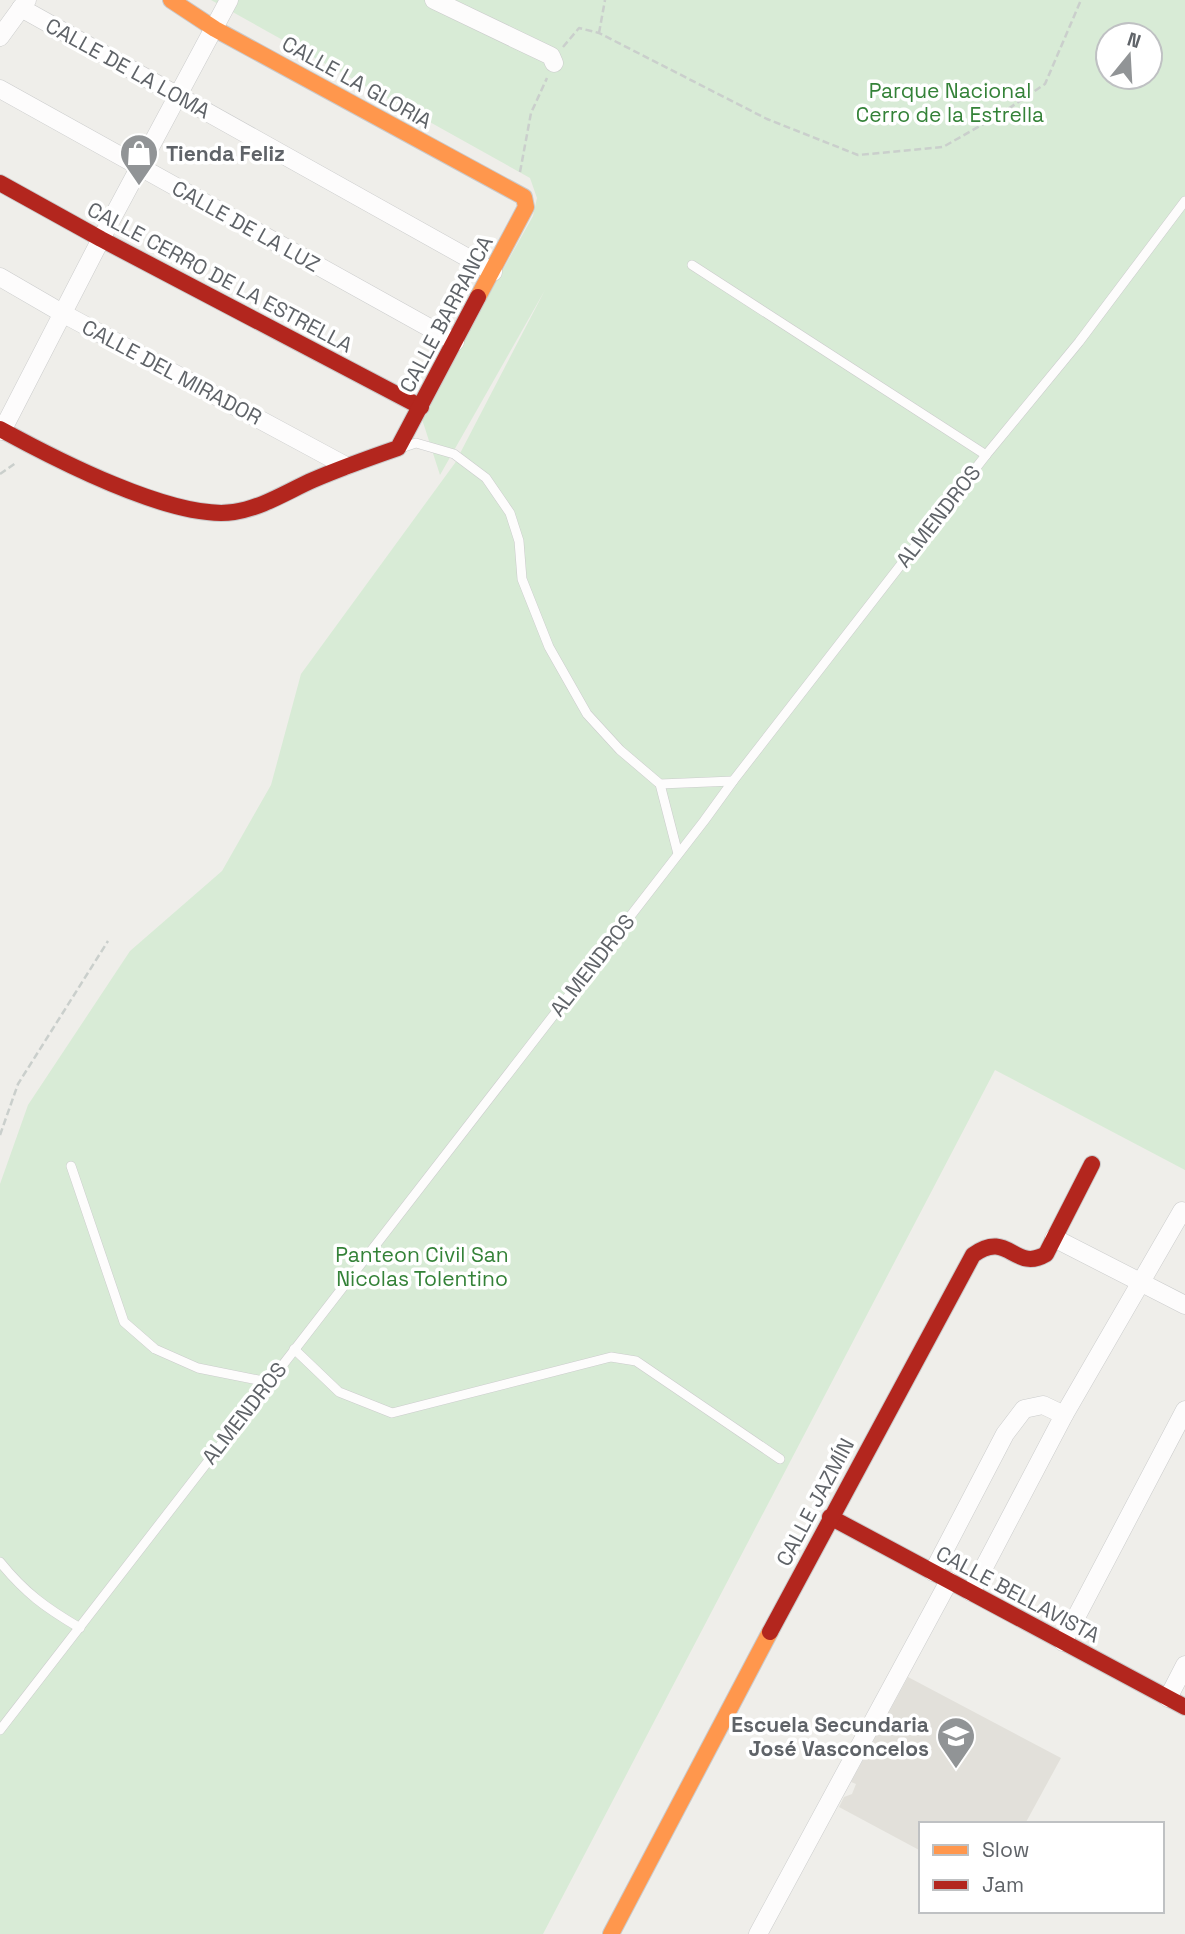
<svg xmlns="http://www.w3.org/2000/svg" width="1185" height="1934" font-family="'Space Grotesk',sans-serif">
  <style>
    .education { fill: #e2e0da }
    .green { fill: #d8ebd6; fill-rule: evenodd }
    .lines { fill: none; stroke-linecap: round; stroke-linejoin: round }
    .lane-casing { stroke: #cbcccc; stroke-width: 10 }
    .street-casing { stroke: #cbcccc; stroke-width: 19 }
    .slow-casing { stroke: #cacacb; stroke-width: 18 }
    .jam-casing { stroke: #cacacb; stroke-width: 18 }
    .path { stroke: #cacfcc; stroke-width: 2.5; stroke-dasharray: 7 3.5; stroke-linecap: butt }
    .lane { stroke: #fdfcfc; stroke-width: 9 }
    .street { stroke: #fdfcfc; stroke-width: 18 }
    .slow { stroke: #ff974d; stroke-width: 16 }
    .jam { stroke: #b3261e; stroke-width: 16 }
    .labels { text-anchor: middle; dominant-baseline: central; stroke-width: 7; stroke-linejoin: round; paint-order: stroke }
    .street-label { font-size: 21px; fill: #5f6368; stroke: #fff }
    .park-label { font-size: 21px; fill: #348238; stroke: #fff }
    .poi-label { font-size: 21px; font-weight: bold; fill: #5f6368; stroke: #fff; text-anchor: start }
  </style>
  <rect width="100%" height="100%" fill="#efeeea"/>
  <path class="education" d="M908,1677L1061,1758L1025,1824H921V1851L839,1807L844,1797L852,1794L856,1784L851,1782Z"/>
  <path class="green" d="M211,0H1185V1170L995,1070L543,1934H0V1184L28,1105L130,951L222,871L271,785L301,674L455,463L545,290L440,475L421,416L533,216L537,198L530,178ZM1108,35H1150V77H1108Z"/>
  <g class="lines">
    <defs>
      <g id="lane">
        <path d="M692,265L986,455"/>
        <path d="M404,447L416,443L454,454L486,478L510,513L519,541L522,579L549,647L587,714L620,750L660,784L733,781"/>
        <path d="M660,784L678,854"/>
        <path d="M71,1166L124,1322L155,1349L198,1368L268,1382"/>
        <path d="M294,1349L339,1392L392,1413L611,1357L636,1361L780,1459"/>
        <path d="M0,1562C25,1593 46,1608 80,1628"/>
        <path d="M0,1730L704,821L733,781L986,455L1079,342L1185,201"/>
      </g>
      <g id="street">
        <path d="M434,0L551,56L554,63"/>
        <path d="M21,8L493,272"/>
        <path d="M0,37L27,0"/>
        <path d="M0,89L455,342"/>
        <path d="M0,277L62,313L346,466"/>
        <path d="M2,431L101,239L229,0"/>
        <path d="M1054,1238L1185,1305"/>
        <path d="M933,1572L1005,1434L1024,1409L1043,1405L1064,1415"/>
        <path d="M971,1592L1064,1415L1182,1211"/>
        <path d="M1063,1642L1185,1410"/>
        <path d="M1168,1698L1185,1665"/>
        <path d="M758,1934L949,1581"/>
      </g>
      <g id="slow">
        <path d="M171,0L215,29L524,197L526,207L478,297"/>
        <path d="M611,1934L770,1632"/>
      </g>
      <g id="jam">
        <path d="M0,183L101,239L421,407"/>
        <path d="M0,429C53,458 174,521 234,512C262,508 288,491 313,480C341,468 369,458 398,448L478,297"/>
        <path d="M830,1517L1185,1707"/>
        <path d="M770,1632L973,1255C1009,1229 1014,1273 1046,1254L1092,1164"/>
      </g>
    </defs>
    <use href="#lane" class="lane-casing"/>
    <use href="#street" class="street-casing"/>
    <use href="#slow" class="slow-casing"/>
    <use href="#jam" class="jam-casing"/>
    <g class="path">
      <path d="M599,33L605,0"/>
      <path d="M563,47L579,28L599,33L767,119L858,155L943,147L999,115L1045,84L1081,0"/>
      <path d="M520,172L531,113L547,78"/>
      <path d="M0,474L17,462"/>
      <path d="M0,1135L18,1084L108,941"/>
    </g>
    <use href="#lane" class="lane"/>
    <use href="#street" class="street"/>
    <use href="#slow" class="slow"/>
    <use href="#jam" class="jam"/>
  </g>
  <defs>
    <symbol id="shop-pin" viewBox="-11 -11 22 30"><path d="M0 17L-7.5 6A9.5 9.5 0 1 1 7.5 6Z" fill="#919496" stroke="#fff"/><path d="M-5-2.5h2.3a2.7 3.5 0 0 1 5.4 0H5L5.5 6h-11ZM-1.5-2.5h3a1.5 2.3 0 0 0-3 0Z" fill="#fff"/></symbol>
    <symbol id="school-pin" viewBox="-11 -11 22 30"><path d="M0 17L-7.5 6A9.5 9.5 0 1 1 7.5 6Z" fill="#919496" stroke="#fff"/><path d="M0-5L7-2L0 1L-7-2ZM-4 1L0 2.5L4 1V4Q0 6-4 4Z" fill="#fff"/></symbol>
  </defs>
  <g fill-rule="evenodd">
    <use href="#shop-pin" x="117" y="131" width="44" height="60"/>
    <use href="#school-pin" x="934" y="1714" width="44" height="60"/>
  </g>
  <g class="labels">
    <g class="street-label">
      <text transform="translate(128 68) rotate(29)">CALLE DE LA LOMA</text>
      <text transform="translate(357 82) rotate(29)">CALLE LA GLORIA</text>
      <text transform="translate(246 226) rotate(29)">CALLE DE LA LUZ</text>
      <text transform="translate(220 277) rotate(28)">CALLE CERRO DE LA ESTRELLA</text>
      <text transform="translate(446 314) rotate(-62)">CALLE BARRANCA</text>
      <text transform="translate(172 372) rotate(28)">CALLE DEL MIRADOR</text>
      <text transform="translate(938 516) rotate(-52)">ALMENDROS</text>
      <text transform="translate(592 965) rotate(-52)">ALMENDROS</text>
      <text transform="translate(244 1413) rotate(-52)">ALMENDROS</text>
      <text transform="translate(815 1502) rotate(-62)">CALLE JAZMÍN</text>
      <text transform="translate(1018 1594) rotate(28)">CALLE BELLAVISTA</text>
    </g>
    <g class="park-label">
      <text x="950" y="90">Parque Nacional<tspan x="950" dy="24">Cerro de la Estrella</tspan></text>
      <text x="422" y="1254">Panteon Civil San<tspan x="422" dy="24">Nicolas Tolentino</tspan></text>
    </g>
    <g class="poi-label">
      <text x="166" y="153">Tienda Feliz</text>
      <text x="929" y="1724" text-anchor="end">Escuela Secundaria<tspan x="929" dy="24">José Vasconcelos</tspan></text>
    </g>
  </g>
  <rect x="919" y="1822" width="245" height="91" fill="#ffffff" stroke="#bfc1c3" stroke-width="2"/>
  <rect x="933" y="1845" width="35" height="10" fill="#ff974d" stroke="#bfc1c3" stroke-width="2"/>
  <text x="982" y="1857" font-size="21" fill="#5f6368">Slow</text>
  <rect x="933" y="1880" width="35" height="10" fill="#b3261e" stroke="#bfc1c3" stroke-width="2"/>
  <text x="982" y="1892" font-size="21" fill="#5f6368">Jam</text>
  <g transform="translate(1129 56) rotate(18)"><circle r="33" fill="#ffffff" stroke="#bfc1c3" stroke-width="2"/>
  <path d="M0-5L12 26L0 18L-12 26Z" fill="#919496"/>
  <text y="-10" font-size="19" font-weight="bold" text-anchor="middle" fill="#5f6368">N</text>
  </g>
</svg>
